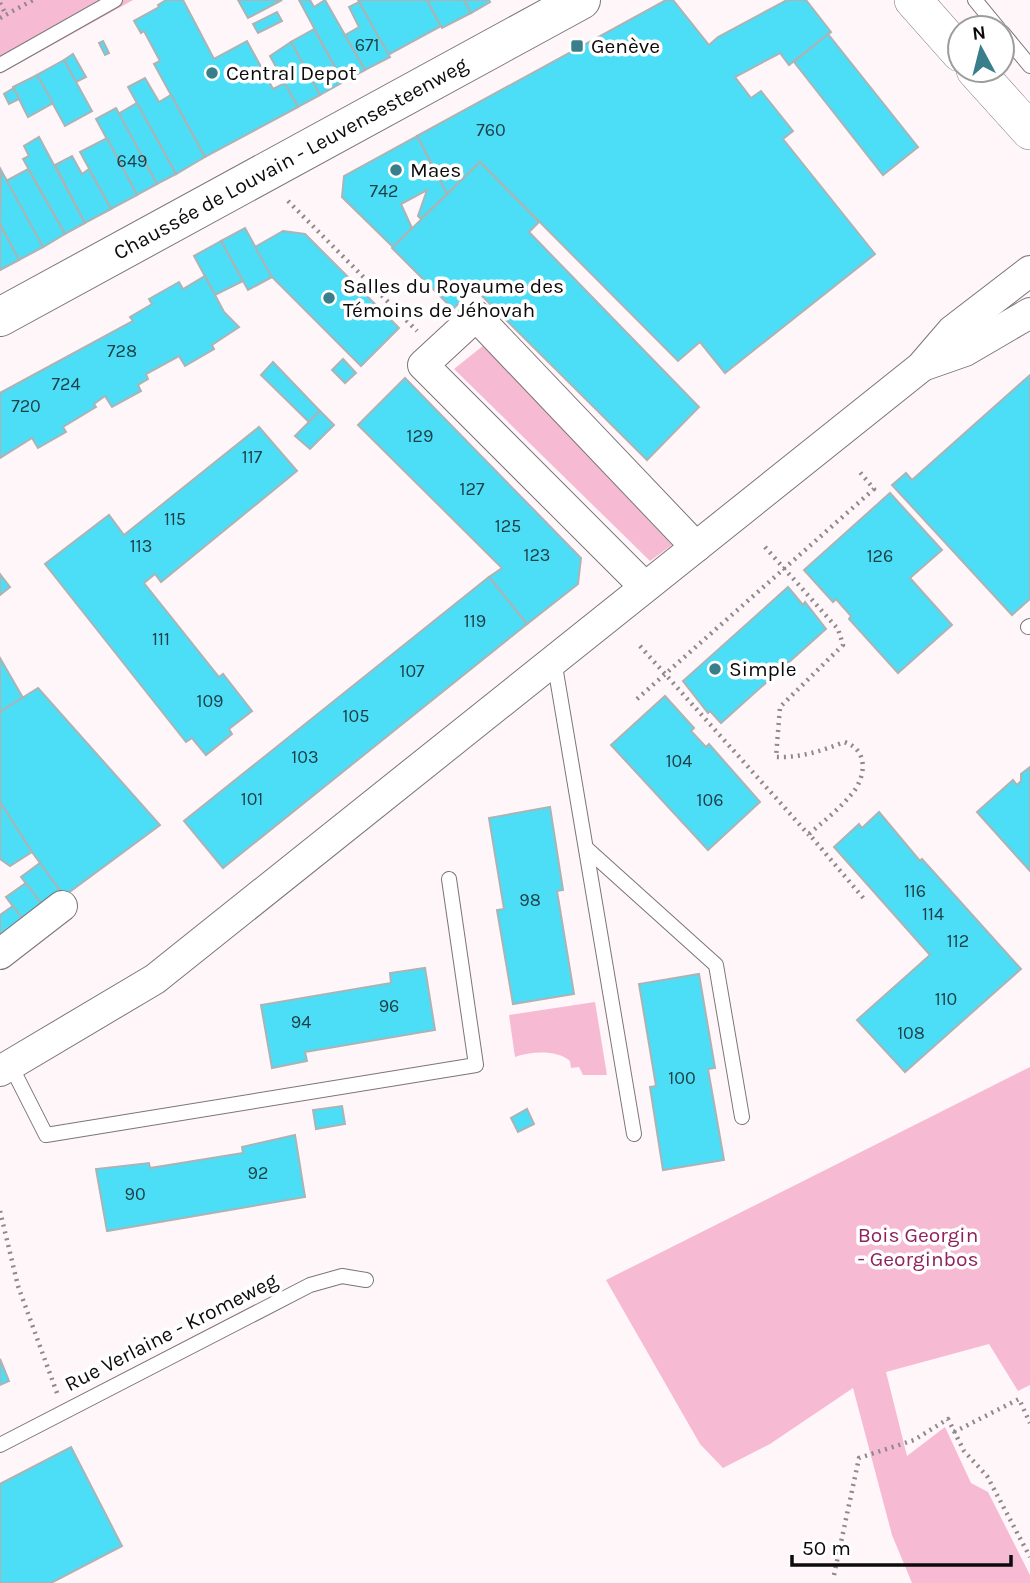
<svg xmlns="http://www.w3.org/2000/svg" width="1030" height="1583" font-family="Karla,sans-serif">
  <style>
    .green { fill: #f7bad3 }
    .building { fill: #4ddef7; stroke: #abb3b5; stroke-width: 2 }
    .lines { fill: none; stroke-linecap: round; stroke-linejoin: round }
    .service-casing { stroke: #7c7577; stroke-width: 16 }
    .minor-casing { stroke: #7c7577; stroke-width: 32 }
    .tertiary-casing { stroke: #7c7577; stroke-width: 38 }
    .primary-casing { stroke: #7c7577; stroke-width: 40 }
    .path { stroke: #8e898b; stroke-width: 4.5; stroke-dasharray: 2 5; stroke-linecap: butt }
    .service { stroke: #fff; stroke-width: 14 }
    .minor { stroke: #fff; stroke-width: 30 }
    .tertiary { stroke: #fff; stroke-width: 37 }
    .primary { stroke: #fff; stroke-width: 38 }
    .poi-dot { fill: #387e8b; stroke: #fff; stroke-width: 2.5 }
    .labels { text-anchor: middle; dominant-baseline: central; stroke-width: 7; stroke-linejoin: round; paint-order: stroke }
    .number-label { font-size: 18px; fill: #1d4047 }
    .poi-label { font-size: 21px; fill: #0d0b0c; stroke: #fff; text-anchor: start }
    .street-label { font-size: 21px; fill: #0d0b0c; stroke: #fff }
    .park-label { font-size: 21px; fill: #8f225e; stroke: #fff }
  </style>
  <rect width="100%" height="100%" fill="#fef6f9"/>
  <g class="green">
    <path d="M0,0H133L0,74Z"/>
    <path d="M484,345L672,545L650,561L454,369Z"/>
    <path d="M595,1002L607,1075H583L579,1067L571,1068L570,1061C557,1050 532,1051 515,1057L509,1015Z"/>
    <path d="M1030,1067V1385L1018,1391L989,1344L886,1372L907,1456L945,1427L971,1483L988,1492L1030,1575V1583H912L892,1535L853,1388L770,1444L723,1468L700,1444L606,1280Z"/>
  </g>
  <g class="building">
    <path d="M166,0H183L214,59L247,41L273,89L285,83L298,107L205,157L154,64L160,61L144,31L141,33L134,21L159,7L158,5Z"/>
    <path d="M238,0H282L248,18Z"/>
    <path d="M299,0H310L314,7L325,0L365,70L343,82Z"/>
    <path d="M358,0H427L441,26L388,55Z"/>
    <path d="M427,0H464L471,13L442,28Z"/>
    <path d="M464,0H489L490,2L471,13Z"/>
    <path d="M666,0H673L709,45L718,37L787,0H806L831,32L789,65L780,53L735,77L751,98L761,91L793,131L783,139L875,254L725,373L700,342L678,361L480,162L447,194L417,136Z"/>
    <path d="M359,2L390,57L365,70L345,35L359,27L349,7Z"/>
    <path d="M277,12L282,21L258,33L253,24Z"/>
    <path d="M314,29L343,82L320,95L291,42Z"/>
    <path d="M828,34L918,147L883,175L794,62Z"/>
    <path d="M103,41L109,53L105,55L99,43Z"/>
    <path d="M291,42L320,95L298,107L270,56Z"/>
    <path d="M73,54L86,77L76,82L64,60Z"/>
    <path d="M64,60L92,111L65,126L37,75Z"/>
    <path d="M37,75L53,103L28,117L13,87Z"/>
    <path d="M145,78L159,102L171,95L205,157L176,174L128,87Z"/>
    <path d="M14,88L19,99L9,104L4,94Z"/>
    <path d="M137,103L176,174L157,184L118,114Z"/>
    <path d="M116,108L157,184L137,195L96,119Z"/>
    <path d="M417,136L447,194L421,219L418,216L427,190L401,204L412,228L393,247L342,197L344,176Z"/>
    <path d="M39,137L85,223L65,234L23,159L29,156L24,146Z"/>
    <path d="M107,138L137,195L111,209L80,152Z"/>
    <path d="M72,156L82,174L89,169L111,209L85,223L55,165Z"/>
    <path d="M480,162L539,222L529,232L699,407L647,460L474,288L453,309L392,248Z"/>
    <path d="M28,169L65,234L43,247L6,181Z"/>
    <path d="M1,170L43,247L19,260L0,224Z"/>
    <path d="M0,224L19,260L0,270Z"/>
    <path d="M245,228L272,277L248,290L221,241Z"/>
    <path d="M283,231L305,234L399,328L361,366L272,277L255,247Z"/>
    <path d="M221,241L243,281L215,295L194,256Z"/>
    <path d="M205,276L224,312L239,327L212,345L214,349L185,366L179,356L146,374L148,379L138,385L141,391L112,407L105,396L94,404L96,407L63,427L66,432L38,448L32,438L0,458V393L133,321L130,317L152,304L149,299L179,282L183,289Z"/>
    <path d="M343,359L356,373L345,383L332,370Z"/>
    <path d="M273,362L320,411L309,422L261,375Z"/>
    <path d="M1030,375V599L1012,615L892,485L906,473L912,480Z"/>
    <path d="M405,378L581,558L578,584L527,624L489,577L502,568L358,425Z"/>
    <path d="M320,411L334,425L310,449L295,436Z"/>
    <path d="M259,427L297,471L161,582L155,574L144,583L219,677L223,674L252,711L229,729L232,734L206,755L192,738L186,742L45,564L109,515L124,535Z"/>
    <path d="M890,493L942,550L910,578L952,625L898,673L849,619L851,616L836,599L833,602L804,570Z"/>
    <path d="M0,574L10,587L0,595Z"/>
    <path d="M489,577L527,624L223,868L184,821Z"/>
    <path d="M788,587L803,605L805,602L826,629L721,723L710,711L708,713L683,681Z"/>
    <path d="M0,658L23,698L0,712Z"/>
    <path d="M38,688L160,825L64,896L32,852L0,802V712Z"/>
    <path d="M665,696L694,728L691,731L706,747L709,744L760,802L708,850L611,745Z"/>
    <path d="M1030,767V871L977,812L1013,780L1017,785L1021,781V774Z"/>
    <path d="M0,802L32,852L10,866L0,859Z"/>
    <path d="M550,807L563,890L557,891L574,994L513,1004L497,910L504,909L489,818Z"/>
    <path d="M879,812L920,861L922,859L1021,969L905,1072L857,1020L930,955L834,847L859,824L862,828Z"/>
    <path d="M40,863L64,896L46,910L21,877Z"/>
    <path d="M26,883L46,910L26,924L6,897Z"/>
    <path d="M13,906L26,924L0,944V915Z"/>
    <path d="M425,968L435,1030L305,1052L307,1061L272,1068L261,1005L391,983L390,973Z"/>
    <path d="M699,974L715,1068L708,1069L724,1160L663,1170L650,1087L656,1086L639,984Z"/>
    <path d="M342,1106L345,1124L316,1129L313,1110Z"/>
    <path d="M527,1109L534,1124L518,1132L511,1118Z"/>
    <path d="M295,1135L305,1197L107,1231L96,1169L149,1163L150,1168L243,1153L242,1147Z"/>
    <path d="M0,1359L9,1381L0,1385Z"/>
    <path d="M71,1447L122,1546L51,1583H0V1484Z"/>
  </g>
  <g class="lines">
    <defs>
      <g id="service">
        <path d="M975,0L998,28"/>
        <path d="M1002,32L1030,66"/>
        <path d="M0,65L115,0"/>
        <path d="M1028,627L1030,626"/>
        <path d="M554,660L634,1134"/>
        <path d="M586,848L716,965L742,1117"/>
        <path d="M10,1064L46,1135L476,1065L449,879"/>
        <path d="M0,1445L310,1285L342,1276L366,1280"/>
      </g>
      <g id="minor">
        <path d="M925,365L965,351L1030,313"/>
        <path d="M645,587L423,365L476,316L696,547"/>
        <path d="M0,954L62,906"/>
        <path d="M0,1071L155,979L921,367L952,331L1030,271"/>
      </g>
      <g id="tertiary">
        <path d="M913,0L960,53"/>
        <path d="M975,70L1030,131"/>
      </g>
      <g id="primary">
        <path id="s1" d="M0,317L581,0"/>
      </g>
    </defs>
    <use href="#service" class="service-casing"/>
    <use href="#minor" class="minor-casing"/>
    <use href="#tertiary" class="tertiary-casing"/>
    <use href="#primary" class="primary-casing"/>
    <g class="path">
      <path d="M0,3L6,15"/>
      <path d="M0,18L33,0"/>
      <path d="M288,201L417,331"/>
      <path d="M765,547L838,629L843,645L780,707L776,757C799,758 822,751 844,742C870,750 866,779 850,796C838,810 823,822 809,834L865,900"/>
      <path d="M640,646L809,835"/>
      <path d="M637,699L874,489L859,471"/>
      <path d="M0,1211L18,1286L57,1393"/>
      <path d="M954,1432L1019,1399L1030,1423"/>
      <path d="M834,1575L859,1458L914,1440L948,1419L964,1451L987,1476L1030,1557"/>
    </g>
    <use href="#service" class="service"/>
    <use href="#minor" class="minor"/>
    <use href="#tertiary" class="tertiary"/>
    <use href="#primary" class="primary"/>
  </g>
  <g class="poi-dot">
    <rect x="570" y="39" width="14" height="14" rx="3.5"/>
    <circle cx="212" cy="73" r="7"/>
    <circle cx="396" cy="170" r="7"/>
    <circle cx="329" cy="298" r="7"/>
    <circle cx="715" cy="669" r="7"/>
  </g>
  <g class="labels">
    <g class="number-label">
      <text x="367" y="45">671</text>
      <text x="491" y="130">760</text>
      <text x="132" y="161">649</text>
      <text x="384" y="191">742</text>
      <text x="122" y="351">728</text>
      <text x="66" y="384">724</text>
      <text x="26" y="406">720</text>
      <text x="420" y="436">129</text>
      <text x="252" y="457">117</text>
      <text x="472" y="489">127</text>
      <text x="175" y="519">115</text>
      <text x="508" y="526">125</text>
      <text x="141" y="546">113</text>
      <text x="537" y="555">123</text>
      <text x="880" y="556">126</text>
      <text x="475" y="621">119</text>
      <text x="161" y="639">111</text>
      <text x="412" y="671">107</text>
      <text x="210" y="701">109</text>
      <text x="356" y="716">105</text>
      <text x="305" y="757">103</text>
      <text x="679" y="761">104</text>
      <text x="252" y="799">101</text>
      <text x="710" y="800">106</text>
      <text x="915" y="891">116</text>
      <text x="530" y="900">98</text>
      <text x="933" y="914">114</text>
      <text x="958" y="941">112</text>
      <text x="946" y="999">110</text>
      <text x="389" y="1006">96</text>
      <text x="301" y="1022">94</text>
      <text x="911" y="1033">108</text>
      <text x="682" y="1078">100</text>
      <text x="258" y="1173">92</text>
      <text x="135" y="1194">90</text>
    </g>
    <g class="poi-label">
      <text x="591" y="46">Genève</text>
      <text x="226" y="73">Central Depot</text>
      <text x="410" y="170">Maes</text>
      <text x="343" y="286">Salles du Royaume des<tspan x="343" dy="24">Témoins de Jéhovah</tspan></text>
      <text x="729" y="669">Simple</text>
    </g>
    <g class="street-label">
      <text stroke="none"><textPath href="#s1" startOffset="331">Chaussée de Louvain - Leuvensesteenweg</textPath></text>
      <text transform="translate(171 1332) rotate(-27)">Rue Verlaine - Kromeweg</text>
    </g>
    <g class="park-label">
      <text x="918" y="1235">Bois Georgin<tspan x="918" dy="24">- Georginbos</tspan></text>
    </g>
  </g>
  <g transform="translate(981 49) rotate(353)"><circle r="33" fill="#ffffff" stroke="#9e9d9e" stroke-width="2"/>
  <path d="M0-5L12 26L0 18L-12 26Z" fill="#387e8b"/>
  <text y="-10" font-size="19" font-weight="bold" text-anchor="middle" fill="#0d0b0c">N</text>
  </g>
  <path d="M792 1555v10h219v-10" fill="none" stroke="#0d0b0c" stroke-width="3.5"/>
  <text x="802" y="1555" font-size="21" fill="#0d0b0c" stroke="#ffffff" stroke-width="5" paint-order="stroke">50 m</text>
</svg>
